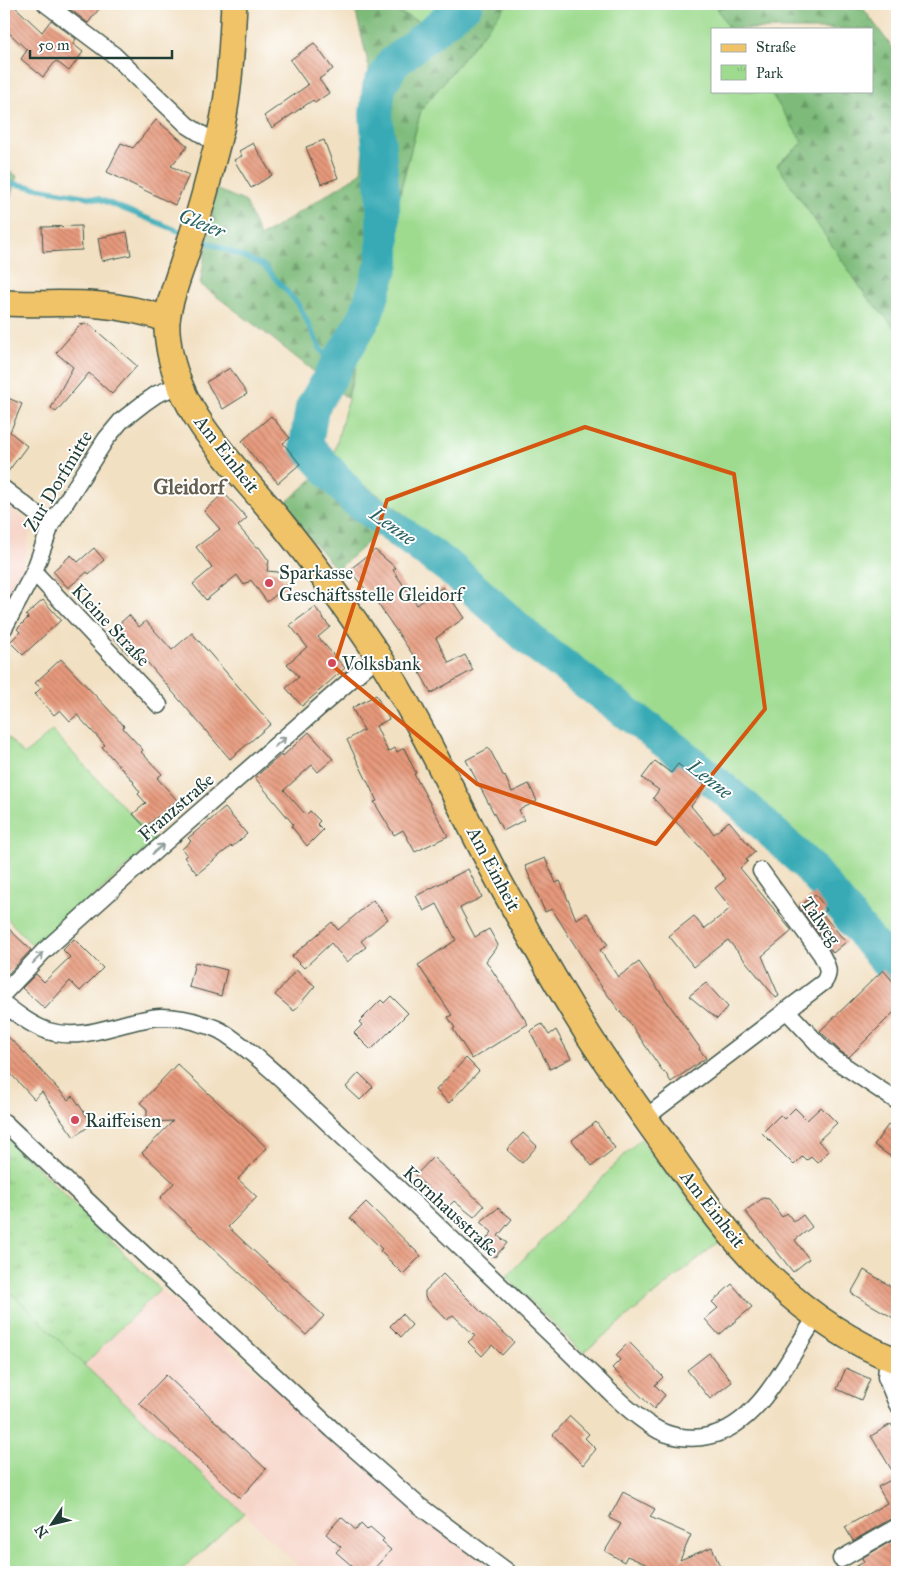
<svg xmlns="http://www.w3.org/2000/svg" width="901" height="1576" font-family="'IM FELL Great Primer',serif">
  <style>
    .built { fill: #f6d2c4 }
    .grass { fill: #9edb8f; stroke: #5e8c62 }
    .forest { fill: url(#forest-firs); stroke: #4e7c57 }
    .park { fill: url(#park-tufts); stroke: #5e8c62 }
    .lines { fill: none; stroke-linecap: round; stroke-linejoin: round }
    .stream { stroke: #39aab5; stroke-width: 5.5 }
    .river { stroke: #39aab5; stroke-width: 34 }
    .building { fill: url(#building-back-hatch) }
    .minor-casing { stroke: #3f5549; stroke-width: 19 }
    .primary-casing { stroke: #3f5549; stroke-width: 28 }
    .minor { stroke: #fff; stroke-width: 16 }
    .primary { stroke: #f0c369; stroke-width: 25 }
    .oneway { stroke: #8f9e9a }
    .marked { fill: none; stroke: #d45610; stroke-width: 4; stroke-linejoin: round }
    .poi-dot { fill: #d1495b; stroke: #fff; stroke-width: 2 }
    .labels { text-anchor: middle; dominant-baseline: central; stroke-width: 4; stroke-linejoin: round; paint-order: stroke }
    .street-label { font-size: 19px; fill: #1f3d34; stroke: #fff }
    .poi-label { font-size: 19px; fill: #1f3d34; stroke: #fff; text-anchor: start }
    .water-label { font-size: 20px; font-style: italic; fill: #286361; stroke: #fff }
    .quarter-label { font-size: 21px; font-weight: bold; fill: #655d4d; stroke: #fff }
  </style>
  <defs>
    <pattern id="forest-firs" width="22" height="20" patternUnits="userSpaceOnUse" patternTransform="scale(1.25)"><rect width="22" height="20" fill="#7ebb7a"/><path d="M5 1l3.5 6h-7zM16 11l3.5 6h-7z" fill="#679965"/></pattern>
    <pattern id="park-tufts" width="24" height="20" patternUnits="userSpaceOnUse" patternTransform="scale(1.25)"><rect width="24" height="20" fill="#9edb8f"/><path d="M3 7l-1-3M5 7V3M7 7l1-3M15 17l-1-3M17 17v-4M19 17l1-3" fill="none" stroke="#88bd7c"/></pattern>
    <pattern id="building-back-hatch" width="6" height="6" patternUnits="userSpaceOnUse" patternTransform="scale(1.25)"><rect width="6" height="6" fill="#e7997c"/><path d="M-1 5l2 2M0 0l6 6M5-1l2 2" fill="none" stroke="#bb7e66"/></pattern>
  </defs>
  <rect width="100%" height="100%" fill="#fff"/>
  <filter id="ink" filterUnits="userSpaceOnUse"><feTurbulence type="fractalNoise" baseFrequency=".02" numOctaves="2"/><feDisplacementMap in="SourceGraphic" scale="10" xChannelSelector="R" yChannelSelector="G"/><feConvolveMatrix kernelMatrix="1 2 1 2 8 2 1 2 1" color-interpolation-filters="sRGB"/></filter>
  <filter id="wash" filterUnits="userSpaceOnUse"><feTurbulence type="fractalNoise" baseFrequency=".0096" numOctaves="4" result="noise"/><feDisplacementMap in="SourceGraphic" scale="20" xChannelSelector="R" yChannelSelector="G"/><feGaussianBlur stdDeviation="1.12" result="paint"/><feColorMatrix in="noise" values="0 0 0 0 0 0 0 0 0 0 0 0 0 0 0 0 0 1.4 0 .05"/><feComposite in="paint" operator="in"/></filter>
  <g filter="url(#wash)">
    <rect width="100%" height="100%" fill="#f2e0c2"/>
    <g class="built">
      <path d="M4,502L31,524L21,577L4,606Z"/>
      <path d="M160,1289L416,1508L498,1572H304L244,1513L84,1365Z"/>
    </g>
    <g class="grass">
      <path d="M378,4H447L423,23Z"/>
      <path d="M507,4H715L729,29H712V91H770L803,143L777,164L867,297L897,330V968L807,846L661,724L553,654L402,512L332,462L421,110Z"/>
      <path d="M52,731L156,841L35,948L4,915V733L24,755Z"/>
      <path d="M640,1139L722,1239L583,1353L506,1277Z"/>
      <path d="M4,1285L84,1365L244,1513L179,1572H4Z"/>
    </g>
    <g class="forest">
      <path d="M354,4H378L423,23L447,4H507L421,110L347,398L268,335L200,284L216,189L246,202L260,237L361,173L369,67Z"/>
      <path d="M715,4H860L897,54V330L867,297L777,165L803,143L770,91H872V29H729Z"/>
      <path d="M4,168L17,176L8,205L4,203Z"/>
      <path d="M332,462L402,512L337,570L282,506Z"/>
    </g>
    <path class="park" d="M4,1135L160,1289L84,1365L4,1285Z"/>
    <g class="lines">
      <g class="stream">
        <path d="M4,182L99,199L186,234"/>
        <path d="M197,238L263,265L299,305L321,350L336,369"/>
      </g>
      <path class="river" d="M466,4L393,63L379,87L376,115L383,194V262L366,315L312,408L306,445L353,498L450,568L535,644L676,750L744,806L810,868L897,975"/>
    </g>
    <g id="blocks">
      <g class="building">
        <path d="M4,4H12L42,32L51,20L76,39L73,44L83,52L69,71L56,61L43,77L21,59L27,50L4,28Z"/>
        <path d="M63,4H103L88,23Z"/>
        <path d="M314,43L333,69L319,79L329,93L315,103L313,100L272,128L264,116L308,85L290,60Z"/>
        <path d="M156,120L188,146L171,166L189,175L175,205L107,172L121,143L133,148Z"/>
        <path d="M324,140L338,178L321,184L306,147Z"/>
        <path d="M253,143L272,175L251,188L234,160L242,156L239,151Z"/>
        <path d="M81,226L82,250L43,252L42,227Z"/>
        <path d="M127,232L131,255L102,261L98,238Z"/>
        <path d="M85,324L90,325L137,366L112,394L89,373L56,412L51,408L73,367L56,353L80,325Z"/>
        <path d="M230,368L247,394L223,409L206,382Z"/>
        <path d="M8,398L22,404L10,432L27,446L4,477V407Z"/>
        <path d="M271,416L290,438L283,443L300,464L278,483L261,463L259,464L242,441Z"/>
        <path d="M224,493L247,518L238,526L256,547H259L269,561L267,571L278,572L287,586L267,602L251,580L244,585L237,575L206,600L193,584L212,568L196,547L220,529L204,511Z"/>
        <path d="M94,548L104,560L89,574L87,572L68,588L53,571L71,555L78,562Z"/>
        <path d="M375,550L396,568L393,570L417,605L443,587L464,618L436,638L449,663L465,655L473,670L431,693L417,667L420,665L369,591L368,592L349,570Z"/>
        <path d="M43,600L61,620L23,655L10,642L20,632L17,629L28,618L26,615Z"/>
        <path d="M315,607L330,627L318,637L345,668L302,706L286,688L299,677L287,664L307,647L290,625Z"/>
        <path d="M129,615L139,627L146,621L172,650L192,633L271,724L230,759L135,648L128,654L109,633Z"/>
        <path d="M61,659L124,726L123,728L143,750L141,752L162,774L157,778L177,800L145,827L133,814L146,803L138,794L140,792L133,783L134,782L102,747L105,745L77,715L70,721L60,710L54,715L35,694L41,688L35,683Z"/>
        <path d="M376,695L389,719L376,726L388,752L395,748L397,752L404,748L416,773L414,774L448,836L415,852L403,830L394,835L374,802L377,801L347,740L364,730L352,708Z"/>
        <path d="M309,732L333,759L318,772L312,765L284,790L306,815L310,811L320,821L317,824L323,830L307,846L291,826L293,824L255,778L261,772L281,755L282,757Z"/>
        <path d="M489,748L504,777L505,776L512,792L529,784L537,801L519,810L524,820L503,831L466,760Z"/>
        <path d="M655,761L671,773L678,764L706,786L691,806L714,834L729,821L755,852L746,860L748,861L740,868L792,931L762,956L779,996L776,998L728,940L694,967L669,936L694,916L704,929L731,908L715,888L726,879L699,846L653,798L659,790L642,778Z"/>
        <path d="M225,808L247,834L232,847L231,846L197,874L184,857L187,855L182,849L191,841L188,838Z"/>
        <path d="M545,858L556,883L560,881L576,919L587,913L608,945L600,950L618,977L639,962L700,1048L699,1049L706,1058L671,1082L665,1072L664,1073L625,1016L624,1017L596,979L552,909L545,912L525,866Z"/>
        <path d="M468,869L482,897L460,908L475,937L489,929L498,945L486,961L528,1024L472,1059L453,1029L455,1028L448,1017L452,1015L418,965L456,940L437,904L424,911L416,896Z"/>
        <path d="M815,894L827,910L822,914L846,942L833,953L799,907Z"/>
        <path d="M373,900L388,919L361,941L366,947L347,962L331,943L304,968L292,956L332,922L338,930Z"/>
        <path d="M4,924L31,950L8,974L4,971Z"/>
        <path d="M74,939L103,968L80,991L70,981L45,1009L22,988L36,974L44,982L70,957L63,950Z"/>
        <path d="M195,962L227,970L221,996L189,987Z"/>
        <path d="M296,970L315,986L294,1011L275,995Z"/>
        <path d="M883,970L897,986V1009L849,1057L840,1051L820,1031Z"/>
        <path d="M706,983L728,1007L717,1019L689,996Z"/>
        <path d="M391,996L408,1013L371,1050L354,1033L362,1025L359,1022L381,1000L384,1003Z"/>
        <path d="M542,1024L549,1035L556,1030L571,1058L550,1069L530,1031Z"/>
        <path d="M4,1033L26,1054L68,1100L73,1096L92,1124L74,1137L42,1092L34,1099L9,1072L11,1069L4,1062Z"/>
        <path d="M466,1058L479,1071L449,1103L436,1090Z"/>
        <path d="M177,1064L267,1148L238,1179L257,1197L228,1227L324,1316L306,1335L160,1198L174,1183L142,1153L173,1121L147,1122V1109L140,1103Z"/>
        <path d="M359,1073L373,1087L360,1100L346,1087Z"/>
        <path d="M821,1107L837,1123L818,1141L829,1151L817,1163L811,1157L807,1160L803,1156L794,1165L762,1133L780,1115L784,1119L795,1108L807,1120Z"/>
        <path d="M596,1122L615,1148L592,1166L572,1140Z"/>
        <path d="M888,1125L897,1132V1161L874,1145Z"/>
        <path d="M523,1133L537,1146L522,1163L507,1150Z"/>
        <path d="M433,1157L484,1206L474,1217L454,1201L448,1207L415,1176Z"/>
        <path d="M763,1198L769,1199L782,1217L787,1213L794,1222L803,1215L812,1227L795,1240L809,1259L793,1272L745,1211Z"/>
        <path d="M366,1202L421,1256L403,1274L380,1251L382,1249L350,1218Z"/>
        <path d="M498,1208L512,1219L498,1236L507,1243L495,1257L481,1246L492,1232L480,1222Z"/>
        <path d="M864,1270L897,1290V1320L851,1293Z"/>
        <path d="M443,1274L483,1314L514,1342L502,1355L492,1345L482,1356L468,1342L475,1336L453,1315L447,1320L425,1297V1291Z"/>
        <path d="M732,1284L752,1307L719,1335L705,1319L718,1308L712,1302Z"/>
        <path d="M402,1314L412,1325L401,1337L390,1326Z"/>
        <path d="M629,1342L663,1377L655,1385L665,1395L654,1409L612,1368L620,1360L616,1355Z"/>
        <path d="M709,1353L732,1382L710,1399L687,1370Z"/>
        <path d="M846,1368L870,1379L861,1400L837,1389Z"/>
        <path d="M166,1375L266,1469L240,1498L139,1403Z"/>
        <path d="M570,1416L589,1434L585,1438L596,1449L583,1465L553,1435Z"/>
        <path d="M891,1424L897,1434V1517L892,1518L853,1541L845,1527L887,1503L878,1487L896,1477L871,1436Z"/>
        <path d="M623,1492L655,1509L650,1517L691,1535L680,1560L712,1547L722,1572H651V1571L657,1569L627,1556L624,1562L605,1551L621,1524L609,1518Z"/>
        <path d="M341,1517L356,1530L361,1524L367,1530L370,1527L384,1539L382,1542L391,1550L371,1572H359L336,1552L341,1547L326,1534Z"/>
        <path d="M897,1538V1572H846L864,1562L862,1558Z"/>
      </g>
    </g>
  </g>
  <g filter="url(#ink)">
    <use href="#blocks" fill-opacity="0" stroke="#3f5549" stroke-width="1"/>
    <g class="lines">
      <defs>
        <g id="minor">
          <path d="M46,4L114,55L187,125L217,144"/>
          <path d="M4,489L51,525"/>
          <path d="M34,572L159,705"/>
          <path d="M4,628L34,572L51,525L106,439L121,421L144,403L157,394L180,385"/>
          <path d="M4,993L43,952L155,851L378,656"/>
          <path d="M4,1004C17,1014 31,1025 48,1031C86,1043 123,1019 161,1017C175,1017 189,1019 202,1024C210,1026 219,1029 226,1034C267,1062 303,1100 340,1134C408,1197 474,1260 541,1325C560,1343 578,1361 597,1379C614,1396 632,1414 653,1427C668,1437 690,1440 708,1436C760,1426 789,1356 817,1316"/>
          <path d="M786,1010L823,1049L834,1059L897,1101"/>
          <path d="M645,1118L824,982C831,972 827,965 821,954L761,871"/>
          <path d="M4,1122L150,1260L333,1430L418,1505L508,1572"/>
          <path d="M888,1357L886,1377L897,1404"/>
          <path d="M841,1559L897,1527"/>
        </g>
        <g id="primary">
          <path d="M234,4C232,39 231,74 225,109C222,130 215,151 210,172C203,204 192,235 182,266C176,283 169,302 167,321C166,331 168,342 170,353C184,421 238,469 280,521C314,563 346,607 376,652C423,725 458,805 499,881C528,933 557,986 589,1036C614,1075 641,1112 668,1150C700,1195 734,1244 775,1282C810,1315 853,1343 897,1361"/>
          <path d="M4,303C36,305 68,302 100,305C123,307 145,312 167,319"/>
        </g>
      </defs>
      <use href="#minor" class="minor-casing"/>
      <use href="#primary" class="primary-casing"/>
      <use href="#minor" class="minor"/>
      <use href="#primary" class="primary"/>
    </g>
    <defs><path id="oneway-shaft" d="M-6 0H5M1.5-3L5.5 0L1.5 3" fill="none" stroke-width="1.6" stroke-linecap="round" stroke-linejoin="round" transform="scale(1.25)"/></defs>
    <g class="oneway">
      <use href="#oneway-shaft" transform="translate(280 742) rotate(-41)"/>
      <use href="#oneway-shaft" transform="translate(158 849) rotate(-41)"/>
      <use href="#oneway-shaft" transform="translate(38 958) rotate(-46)"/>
    </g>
  </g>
  <path class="marked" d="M585,427L734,474L765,709L656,844L477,784L334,667L387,500Z"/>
  <g class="poi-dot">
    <circle cx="269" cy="583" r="5"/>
    <circle cx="332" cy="663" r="5"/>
    <circle cx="75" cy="1120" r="5"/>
  </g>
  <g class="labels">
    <g class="street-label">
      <text transform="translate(227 454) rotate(52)">Am Einheit</text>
      <text transform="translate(58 481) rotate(-59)">Zur Dorfmitte</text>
      <text transform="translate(111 625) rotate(47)">Kleine Straße</text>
      <text transform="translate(176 807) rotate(-41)">Franzstraße</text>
      <text transform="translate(494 869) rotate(62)">Am Einheit</text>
      <text transform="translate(821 921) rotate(55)">Talweg</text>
      <text transform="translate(713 1209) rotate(52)">Am Einheit</text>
      <text transform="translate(451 1211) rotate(43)">Kornhausstraße</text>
    </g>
    <g class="poi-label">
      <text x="279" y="572">Sparkasse<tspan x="279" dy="22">Geschäftsstelle Gleidorf</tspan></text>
      <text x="342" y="663">Volksbank</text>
      <text x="85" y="1120">Raiffeisen</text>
    </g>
    <g class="water-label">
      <text transform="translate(202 223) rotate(22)">Gleier</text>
      <text transform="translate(393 526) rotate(36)">Lenne</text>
      <text transform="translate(710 779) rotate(38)">Lenne</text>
    </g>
    <g class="quarter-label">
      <text x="189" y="487">Gleidorf</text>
    </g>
  </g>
  <rect width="901" height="1576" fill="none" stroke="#fff" stroke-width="20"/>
  <rect x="711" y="28" width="162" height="65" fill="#ffffff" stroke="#a5b1ae"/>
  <rect x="721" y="44" width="25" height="8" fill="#f0c369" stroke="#a5b1ae"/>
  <text x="756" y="52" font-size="15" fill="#1f3d34">Straße</text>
  <rect x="721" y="65" width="25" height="15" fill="url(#park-tufts)" stroke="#a5b1ae"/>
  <text x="756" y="78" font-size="15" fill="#1f3d34">Park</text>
  <g transform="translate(52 1524) rotate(235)" stroke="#ffffff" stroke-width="4" paint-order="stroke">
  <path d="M0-4L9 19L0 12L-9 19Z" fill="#1f3d34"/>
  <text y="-8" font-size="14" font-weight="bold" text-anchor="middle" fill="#1f3d34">N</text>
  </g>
  <path d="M30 50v8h142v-8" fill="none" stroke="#1f3d34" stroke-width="2.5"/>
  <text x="38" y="50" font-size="15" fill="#1f3d34" stroke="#ffffff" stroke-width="4" paint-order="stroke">50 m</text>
</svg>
